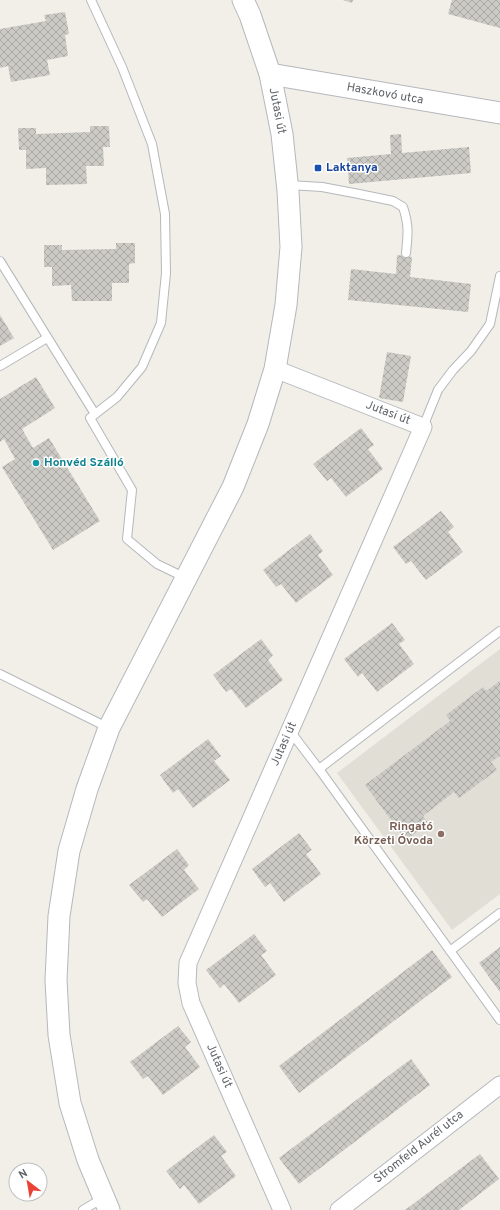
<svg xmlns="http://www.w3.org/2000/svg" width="500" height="1210" font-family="Overpass,sans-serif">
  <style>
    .education { fill: #e1ded6 }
    .building { fill: url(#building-cross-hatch) }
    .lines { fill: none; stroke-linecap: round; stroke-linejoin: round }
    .service-casing { stroke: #b5b8bc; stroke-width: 10 }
    .minor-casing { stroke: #b5b8bc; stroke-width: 19 }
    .tertiary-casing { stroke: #b5b8bc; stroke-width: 23 }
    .service { stroke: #fff; stroke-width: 8 }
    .minor { stroke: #fff; stroke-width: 17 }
    .tertiary { stroke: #fff; stroke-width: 21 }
    .transit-dot { fill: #1a4fb4; stroke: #fff; stroke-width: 1.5 }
    .culture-dot { fill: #0f9aa8; stroke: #fff; stroke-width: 1.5 }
    .education-dot { fill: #8d6e63; stroke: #fff; stroke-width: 1.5 }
    .labels { text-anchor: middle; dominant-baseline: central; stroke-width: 3; stroke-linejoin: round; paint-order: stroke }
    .street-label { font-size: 12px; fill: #5f6368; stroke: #fff }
    .transit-label { font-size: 12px; font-weight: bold; fill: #164399; stroke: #fff; text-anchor: start }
    .culture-label { font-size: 12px; font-weight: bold; fill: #0d838f; stroke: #fff; text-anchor: start }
    .education-label { font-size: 12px; font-weight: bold; fill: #785e54; stroke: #fff; text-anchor: end }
  </style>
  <defs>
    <pattern id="building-cross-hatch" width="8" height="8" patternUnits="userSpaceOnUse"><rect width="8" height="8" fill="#cccac5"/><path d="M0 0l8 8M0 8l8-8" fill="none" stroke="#a9a8a4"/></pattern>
  </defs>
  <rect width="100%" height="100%" fill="#f1efe8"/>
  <path class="education" d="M500,649V894L452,930L337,773Z"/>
  <g class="building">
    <path d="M343,0H353L352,3Z"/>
    <path d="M452,0H500V28L448,14Z"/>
    <path d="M65,12L69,34L65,35L68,56L47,60L50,75L11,82L8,66L0,68V29L46,21L44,15Z"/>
    <path d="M90,126H109L110,147H103L104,166H86L87,184L46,185V168L26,169V150H19L18,128H36V134L90,132Z"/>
    <path d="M401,134L402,153L469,147L471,173L349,184L347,158L391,154L390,135Z"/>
    <path d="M116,243H135V263L129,264V283H112V301H72L71,285L52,286V267H44V245H62V250L116,249Z"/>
    <path d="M397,255L412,257L410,277L471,284L468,312L348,300L351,269L396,274Z"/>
    <path d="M0,315L14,338L0,346Z"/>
    <path d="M387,352L411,356L403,402L379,398Z"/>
    <path d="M36,377L55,408L22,429L33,448L49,438L100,521L53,550L2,467L15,459L4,439L0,442V399Z"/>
    <path d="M361,428L374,445L368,449L383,469L346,497L331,478L327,481L313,464Z"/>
    <path d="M441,511L454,527L448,532L463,552L426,580L411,561L406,564L393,547Z"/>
    <path d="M310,534L323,551L318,555L333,575L296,603L281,584L276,587L263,570Z"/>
    <path d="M392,623L405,640L399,644L414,664L377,692L362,673L358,677L344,659Z"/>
    <path d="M261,639L273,655L268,660L283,680L246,708L231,689L226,692L213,675Z"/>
    <path d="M500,681V756L491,762L497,770L459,798L454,792L423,816L428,823L406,840L365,785L450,721L446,715L483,687L486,691Z"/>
    <path d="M208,739L221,756L214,761L230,780L193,808L178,789L173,793L160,775Z"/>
    <path d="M299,833L312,850L306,854L321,874L284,902L270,883L265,887L252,869Z"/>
    <path d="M177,849L189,865L184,870L199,889L162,917L147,899L143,902L129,885Z"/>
    <path d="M254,934L267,951L261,955L276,975L239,1003L224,984L220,988L206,970Z"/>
    <path d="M500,947V992L479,963Z"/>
    <path d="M432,950L452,977L299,1093L279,1066Z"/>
    <path d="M178,1026L191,1042L185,1047L200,1067L163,1095L148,1076L143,1079L130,1062Z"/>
    <path d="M411,1059L430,1085L299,1184L279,1158Z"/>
    <path d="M214,1135L227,1152L221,1156L236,1176L199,1204L184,1185L180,1189L166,1171Z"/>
    <path d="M480,1154L499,1179L459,1210H405Z"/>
  </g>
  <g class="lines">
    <defs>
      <g id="service">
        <path d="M91,0L122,67L152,144L165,214L166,273L161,323L142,367L117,397L90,418L132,490L127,539L157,564L186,578"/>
        <path d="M289,185L322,187L359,194L393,201L403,207C409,225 408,234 406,253"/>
        <path d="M0,261L95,414"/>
        <path d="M0,366L47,338"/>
        <path d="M423,427L438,390L453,370L471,351L490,324L500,276"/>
        <path d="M0,674L109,728"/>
        <path d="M290,731L319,769L500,1020"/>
        <path d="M319,769L500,631"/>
        <path d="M450,951L500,913"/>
        <path d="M83,1210L103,1198"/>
      </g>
      <g id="minor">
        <path d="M275,369L423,427L188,963L187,983L191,1003L282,1210"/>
        <path d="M339,1210L500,1085"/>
      </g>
      <g id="tertiary">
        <path d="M270,74L500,113"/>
        <path d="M109,1210L88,1160L70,1103L59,1035L56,980L59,916L69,851L87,789L109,728L233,487L258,424L275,369L286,305L291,247L288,191L282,134L270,74L250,15L243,0"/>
      </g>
    </defs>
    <use href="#service" class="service-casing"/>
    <use href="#minor" class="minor-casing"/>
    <use href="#tertiary" class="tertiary-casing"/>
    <use href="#service" class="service"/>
    <use href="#minor" class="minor"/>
    <use href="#tertiary" class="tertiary"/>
  </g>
  <rect class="transit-dot" x="314" y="164" width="8" height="8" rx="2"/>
  <circle class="culture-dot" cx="36" cy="463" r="4"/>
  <circle class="education-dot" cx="441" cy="834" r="4"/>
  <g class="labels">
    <g class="street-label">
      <text transform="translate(385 94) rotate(10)">Haszkovó utca</text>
      <text transform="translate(277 111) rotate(79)">Jutasi út</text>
      <text transform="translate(388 413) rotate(21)">Jutasi út</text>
      <text transform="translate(284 744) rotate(-66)">Jutasi út</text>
      <text transform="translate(219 1066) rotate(66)">Jutasi út</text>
      <text transform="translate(419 1147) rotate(-38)">Stromfeld Aurél utca</text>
    </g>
    <g class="transit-label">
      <text x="326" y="168">Laktanya</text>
    </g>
    <g class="culture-label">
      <text x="44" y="463">Honvéd Szálló</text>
    </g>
    <g class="education-label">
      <text x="433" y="827">Ringató<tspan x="433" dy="14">Körzeti Óvoda</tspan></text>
    </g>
  </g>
  <g transform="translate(28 1182) rotate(329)"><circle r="19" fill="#ffffff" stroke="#bfc1c3"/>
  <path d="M0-3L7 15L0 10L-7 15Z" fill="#ea4335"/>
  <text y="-6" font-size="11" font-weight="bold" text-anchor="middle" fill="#5f6368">N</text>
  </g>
</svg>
